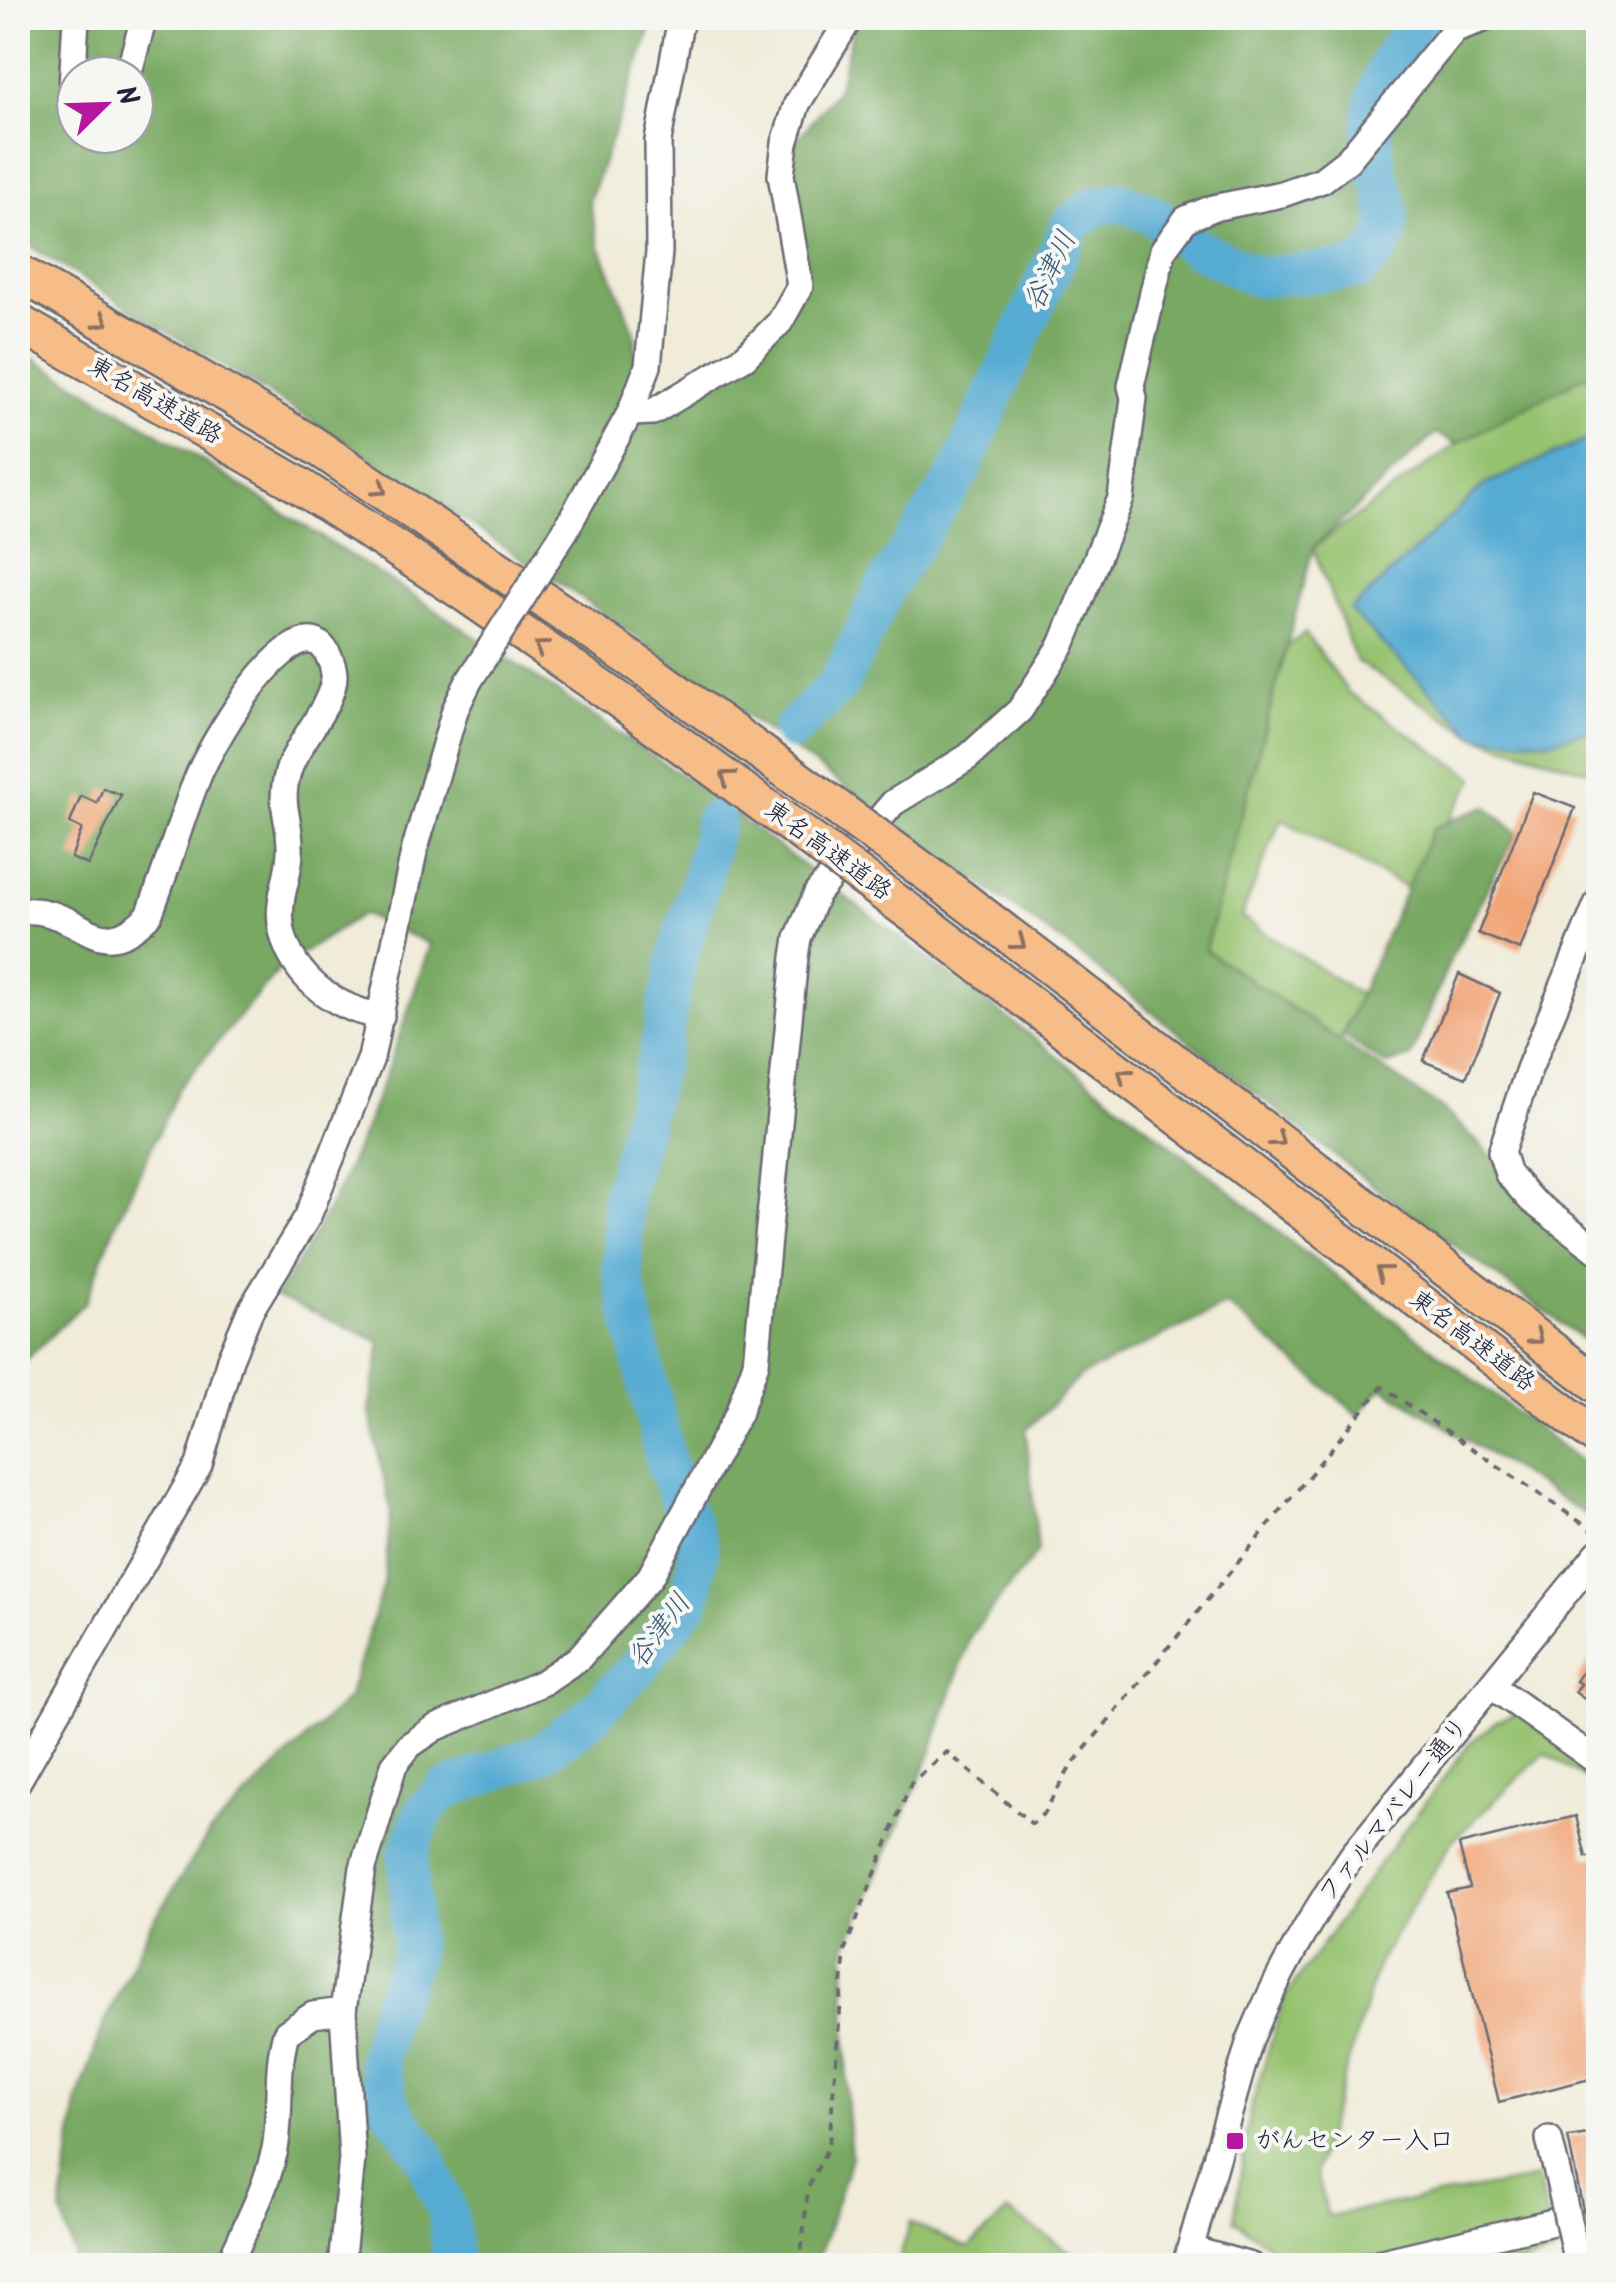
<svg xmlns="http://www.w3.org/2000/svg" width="1616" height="2283" font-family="Kalam,'Klee One',sans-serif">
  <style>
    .green { fill: #96c26f; stroke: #5c7255; stroke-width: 2.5 }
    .forest { fill: #78a862; stroke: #4d654e; stroke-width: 2.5; fill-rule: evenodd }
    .water { fill: #57abd3; stroke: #3c6687; stroke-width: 2.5 }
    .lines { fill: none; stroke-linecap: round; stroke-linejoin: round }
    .river { stroke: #57abd3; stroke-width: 40 }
    .building { fill: #f1a577 }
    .minor-tunnel { stroke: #c7c4b9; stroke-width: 25; stroke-dasharray: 25 12; stroke-linecap: butt }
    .minor-casing { stroke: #6a6972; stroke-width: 30 }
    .highway-casing { stroke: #6a6972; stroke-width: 40 }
    .path { stroke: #6a6972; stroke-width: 4; stroke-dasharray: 8 8; stroke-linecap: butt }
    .minor { stroke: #fff; stroke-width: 25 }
    .highway { stroke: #f7bd88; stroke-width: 35 }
    .minor-bridge-casing { stroke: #6a6972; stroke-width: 30; stroke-linecap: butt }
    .highway-bridge-casing { stroke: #6a6972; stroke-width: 40; stroke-linecap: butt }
    .minor-bridge { stroke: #fff; stroke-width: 25 }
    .highway-bridge { stroke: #f7bd88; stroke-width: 35 }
    .oneway { stroke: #8c7062 }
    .poi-dot { fill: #b5179e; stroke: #f6f6f2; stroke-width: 4 }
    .labels { text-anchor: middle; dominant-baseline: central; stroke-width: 8; stroke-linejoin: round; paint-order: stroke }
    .street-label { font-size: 25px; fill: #22223b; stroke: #f6f6f2 }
    .poi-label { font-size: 25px; fill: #22223b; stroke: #f6f6f2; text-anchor: start }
    .water-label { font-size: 28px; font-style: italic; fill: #375978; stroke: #f6f6f2 }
  </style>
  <rect width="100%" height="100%" fill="#f6f6f2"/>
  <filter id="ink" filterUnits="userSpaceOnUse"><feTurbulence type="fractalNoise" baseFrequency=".01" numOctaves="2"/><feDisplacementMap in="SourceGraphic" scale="20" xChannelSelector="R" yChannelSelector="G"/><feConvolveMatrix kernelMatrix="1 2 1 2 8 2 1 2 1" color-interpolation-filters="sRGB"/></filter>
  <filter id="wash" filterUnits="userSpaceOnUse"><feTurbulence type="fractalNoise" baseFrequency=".0048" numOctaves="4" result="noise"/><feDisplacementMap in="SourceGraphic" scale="40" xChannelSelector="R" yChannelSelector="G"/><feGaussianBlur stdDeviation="2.25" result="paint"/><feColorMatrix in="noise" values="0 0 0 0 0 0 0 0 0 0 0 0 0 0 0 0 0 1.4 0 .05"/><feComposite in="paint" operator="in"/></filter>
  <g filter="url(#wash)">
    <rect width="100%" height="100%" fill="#f0ecd9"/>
    <g class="green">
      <path d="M1598,368V767L1584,770L1475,736L1356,661L1313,548L1456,444Z"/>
      <path d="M1305,633L1349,693L1475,778L1407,888L1281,819L1241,917L1360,995L1340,1041L1205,950L1287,646Z"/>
      <path d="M1523,1711L1598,1780V1787L1545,1753L1453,1840L1378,1963L1315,2172L1328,2216L1538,2178L1554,2254L1515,2266L1311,2265L1284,2256L1234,2220L1250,2111L1284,1999L1373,1872L1470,1743L1496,1722Z"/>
      <path d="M1008,2212L1091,2265H898L910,2223L968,2248Z"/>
    </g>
    <g class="forest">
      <path d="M18,18H655L589,201L599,244L635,333L640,411L745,357L800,286L783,158L838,88L856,18H1598V369L1456,444L1436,433L1313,548L1205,950L1445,1111L1598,1258V1350L1377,1189L1072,949L580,597L351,445L18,239ZM75,75H135V135H75Z"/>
      <path d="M18,349L168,439L431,607L697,786L1022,1029L1233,1193L1288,1240L1598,1474V1512L1593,1519L1382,1387L1358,1415L1227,1305L1081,1376L1026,1430L1038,1551L971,1635L931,1753L845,1949L847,2108L851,2157L816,2265H77L61,2211L77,2103L103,2026L149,1928L210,1832L348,1698L384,1583L391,1511L369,1410L381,1342L275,1296C350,1192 390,1065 430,944L362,914L280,968L179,1088L115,1225L86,1301L18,1368Z"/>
      <path d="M1486,806L1517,832L1450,960L1411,1057L1386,1065L1342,1035L1433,828Z"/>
    </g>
    <path class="water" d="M1598,435V728L1549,741L1475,736L1350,611L1484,485Z"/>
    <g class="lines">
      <g class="river">
        <path d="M792,730L840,682L887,584L958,475L1071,224L1096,206L1122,202L1150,213L1195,247L1257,277L1360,269C1374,255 1390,239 1389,217C1389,200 1379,181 1376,165C1364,107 1382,49 1434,18"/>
        <path d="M453,2266L448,2214L424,2153L391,2109L378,2061L388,2014L412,1956L408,1855L423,1813L443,1791L542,1753L590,1717L638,1667L691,1599L699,1547L666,1463L623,1276L622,1197L660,1049L678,954L701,881L715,820"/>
      </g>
    </g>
    <g id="blocks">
      <g class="building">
        <path d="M103,788L121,795L88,865L71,858L82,829L70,823L81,796L97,803Z"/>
        <path d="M1533,792L1575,808L1520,950L1478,933Z"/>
        <path d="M1459,974L1500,993L1466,1078L1423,1061Z"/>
        <path d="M1598,1649V1709L1575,1692L1581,1684L1576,1681Z"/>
        <path d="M1576,1816L1586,1857H1598V2077L1499,2102L1447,1893L1470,1888L1459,1845Z"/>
        <path d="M1595,2133L1598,2149V2243L1590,2244L1568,2137Z"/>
      </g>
    </g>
  </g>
  <g filter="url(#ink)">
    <use href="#blocks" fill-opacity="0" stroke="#6a6972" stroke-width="2.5"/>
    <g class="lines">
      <path class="minor-tunnel" d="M1557,2221L1598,2213"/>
      <defs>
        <g id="minor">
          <path d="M128,75L144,18"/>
          <path d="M75,115L71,104L76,18"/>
          <path d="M630,413L653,412L745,357L780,322L800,286L781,175L785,143L797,104L850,18"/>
          <path d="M565,531L630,413L648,366L659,252L658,141L681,18"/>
          <path d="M1598,902L1529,1069L1501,1152L1508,1174L1531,1200L1598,1251"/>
          <path d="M18,911C25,911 34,910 42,912C89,921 102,962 149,915C167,870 179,824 197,779C208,750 278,627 316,642C326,646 333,663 334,674C336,701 298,742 289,769C277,806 291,817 290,851C290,869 283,886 281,903C274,962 327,1009 381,1016"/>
          <path d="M1492,1686L1598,1762"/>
          <path d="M18,1781L199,1465L230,1359L250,1311L308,1216L371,1058L414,852L455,710L469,681"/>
          <path d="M1549,2139L1558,2176"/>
          <path d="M1573,2244L1577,2266"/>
          <path d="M1190,2249L1251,2266"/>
          <path d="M228,2266C245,2228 266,2190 275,2149C282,2111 275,2071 286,2033L313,2015L343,2011"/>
          <path d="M341,2266L352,2159L343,2011L363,1868L394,1765L410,1745L435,1728L542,1683L579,1658L650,1577L738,1414L756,1363L795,957L798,938L817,893L893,803L968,757L1020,710L1062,645L1121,498L1134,398L1131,386L1163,250L1186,219L1213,208L1282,194L1322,180L1348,160L1455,29L1486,18"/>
          <path d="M1185,2266L1250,2040C1277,1975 1312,1914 1352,1856L1598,1553"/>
          <path d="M1365,2266L1557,2221"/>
        </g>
        <g id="highway">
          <path d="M18,272L311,443L646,669"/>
          <path d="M18,322L289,479L461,591L622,702"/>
          <path d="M942,884L1598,1385"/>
          <path d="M918,918L1598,1438"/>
        </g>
      </defs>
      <use href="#minor" class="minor-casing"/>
      <use href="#highway" class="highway-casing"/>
      <path class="path" d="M800,2266L808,2188L829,2145L845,1949L911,1783L947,1752L1032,1824L1044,1813L1071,1766L1382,1387L1592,1530"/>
      <use href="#minor" class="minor"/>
      <use href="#highway" class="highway"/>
      <defs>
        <g id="minor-bridge">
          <path d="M469,681L565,531"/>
          <path d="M1558,2176L1573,2244"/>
        </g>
        <g id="highway-bridge">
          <path d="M646,669L942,884"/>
          <path d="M622,702L918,918"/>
        </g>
      </defs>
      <use href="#minor-bridge" class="minor-bridge-casing"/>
      <use href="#highway-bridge" class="highway-bridge-casing"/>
      <use href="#minor-bridge" class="minor-bridge"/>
      <use href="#highway-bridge" class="highway-bridge"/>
    </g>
    <defs><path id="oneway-chevron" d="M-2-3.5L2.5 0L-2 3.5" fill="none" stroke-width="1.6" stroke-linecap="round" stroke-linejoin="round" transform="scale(2.5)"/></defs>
    <g class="oneway">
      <use href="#oneway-chevron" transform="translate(102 321) rotate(30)"/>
      <use href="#oneway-chevron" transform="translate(380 489) rotate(34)"/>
      <use href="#oneway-chevron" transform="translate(541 647) rotate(-145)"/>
      <use href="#oneway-chevron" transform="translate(727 777) rotate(-144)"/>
      <use href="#oneway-chevron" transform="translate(1019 943) rotate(37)"/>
      <use href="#oneway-chevron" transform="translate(1124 1075) rotate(-143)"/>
      <use href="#oneway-chevron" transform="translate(1278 1140) rotate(37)"/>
      <use href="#oneway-chevron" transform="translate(1382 1272) rotate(-143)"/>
      <use href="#oneway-chevron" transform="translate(1536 1338) rotate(38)"/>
    </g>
  </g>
  <rect class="poi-dot" x="1225" y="2131" width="20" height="20" rx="5"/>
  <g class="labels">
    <g class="street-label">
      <text transform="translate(155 401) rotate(30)">東名高速道路</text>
      <text transform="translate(828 851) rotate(36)">東名高速道路</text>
      <text transform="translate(1472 1341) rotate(37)">東名高速道路</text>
      <text transform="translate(1394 1810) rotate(-52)">ファルマバレー通り</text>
    </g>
    <g class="poi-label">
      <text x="1255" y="2141">がんセンター入口</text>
    </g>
    <g class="water-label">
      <text transform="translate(1051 271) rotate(-64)">谷津川</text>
      <text transform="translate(660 1631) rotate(-53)">谷津川</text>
    </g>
  </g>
  <rect width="1616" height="2283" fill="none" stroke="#f6f6f2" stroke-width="60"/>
  <g transform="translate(105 105) rotate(67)"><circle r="48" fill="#f6f6f2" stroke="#a1a1a9" stroke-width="2.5"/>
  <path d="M0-8L18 38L0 25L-18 38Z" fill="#b5179e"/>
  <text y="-15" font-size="28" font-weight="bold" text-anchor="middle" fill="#22223b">N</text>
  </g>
</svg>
